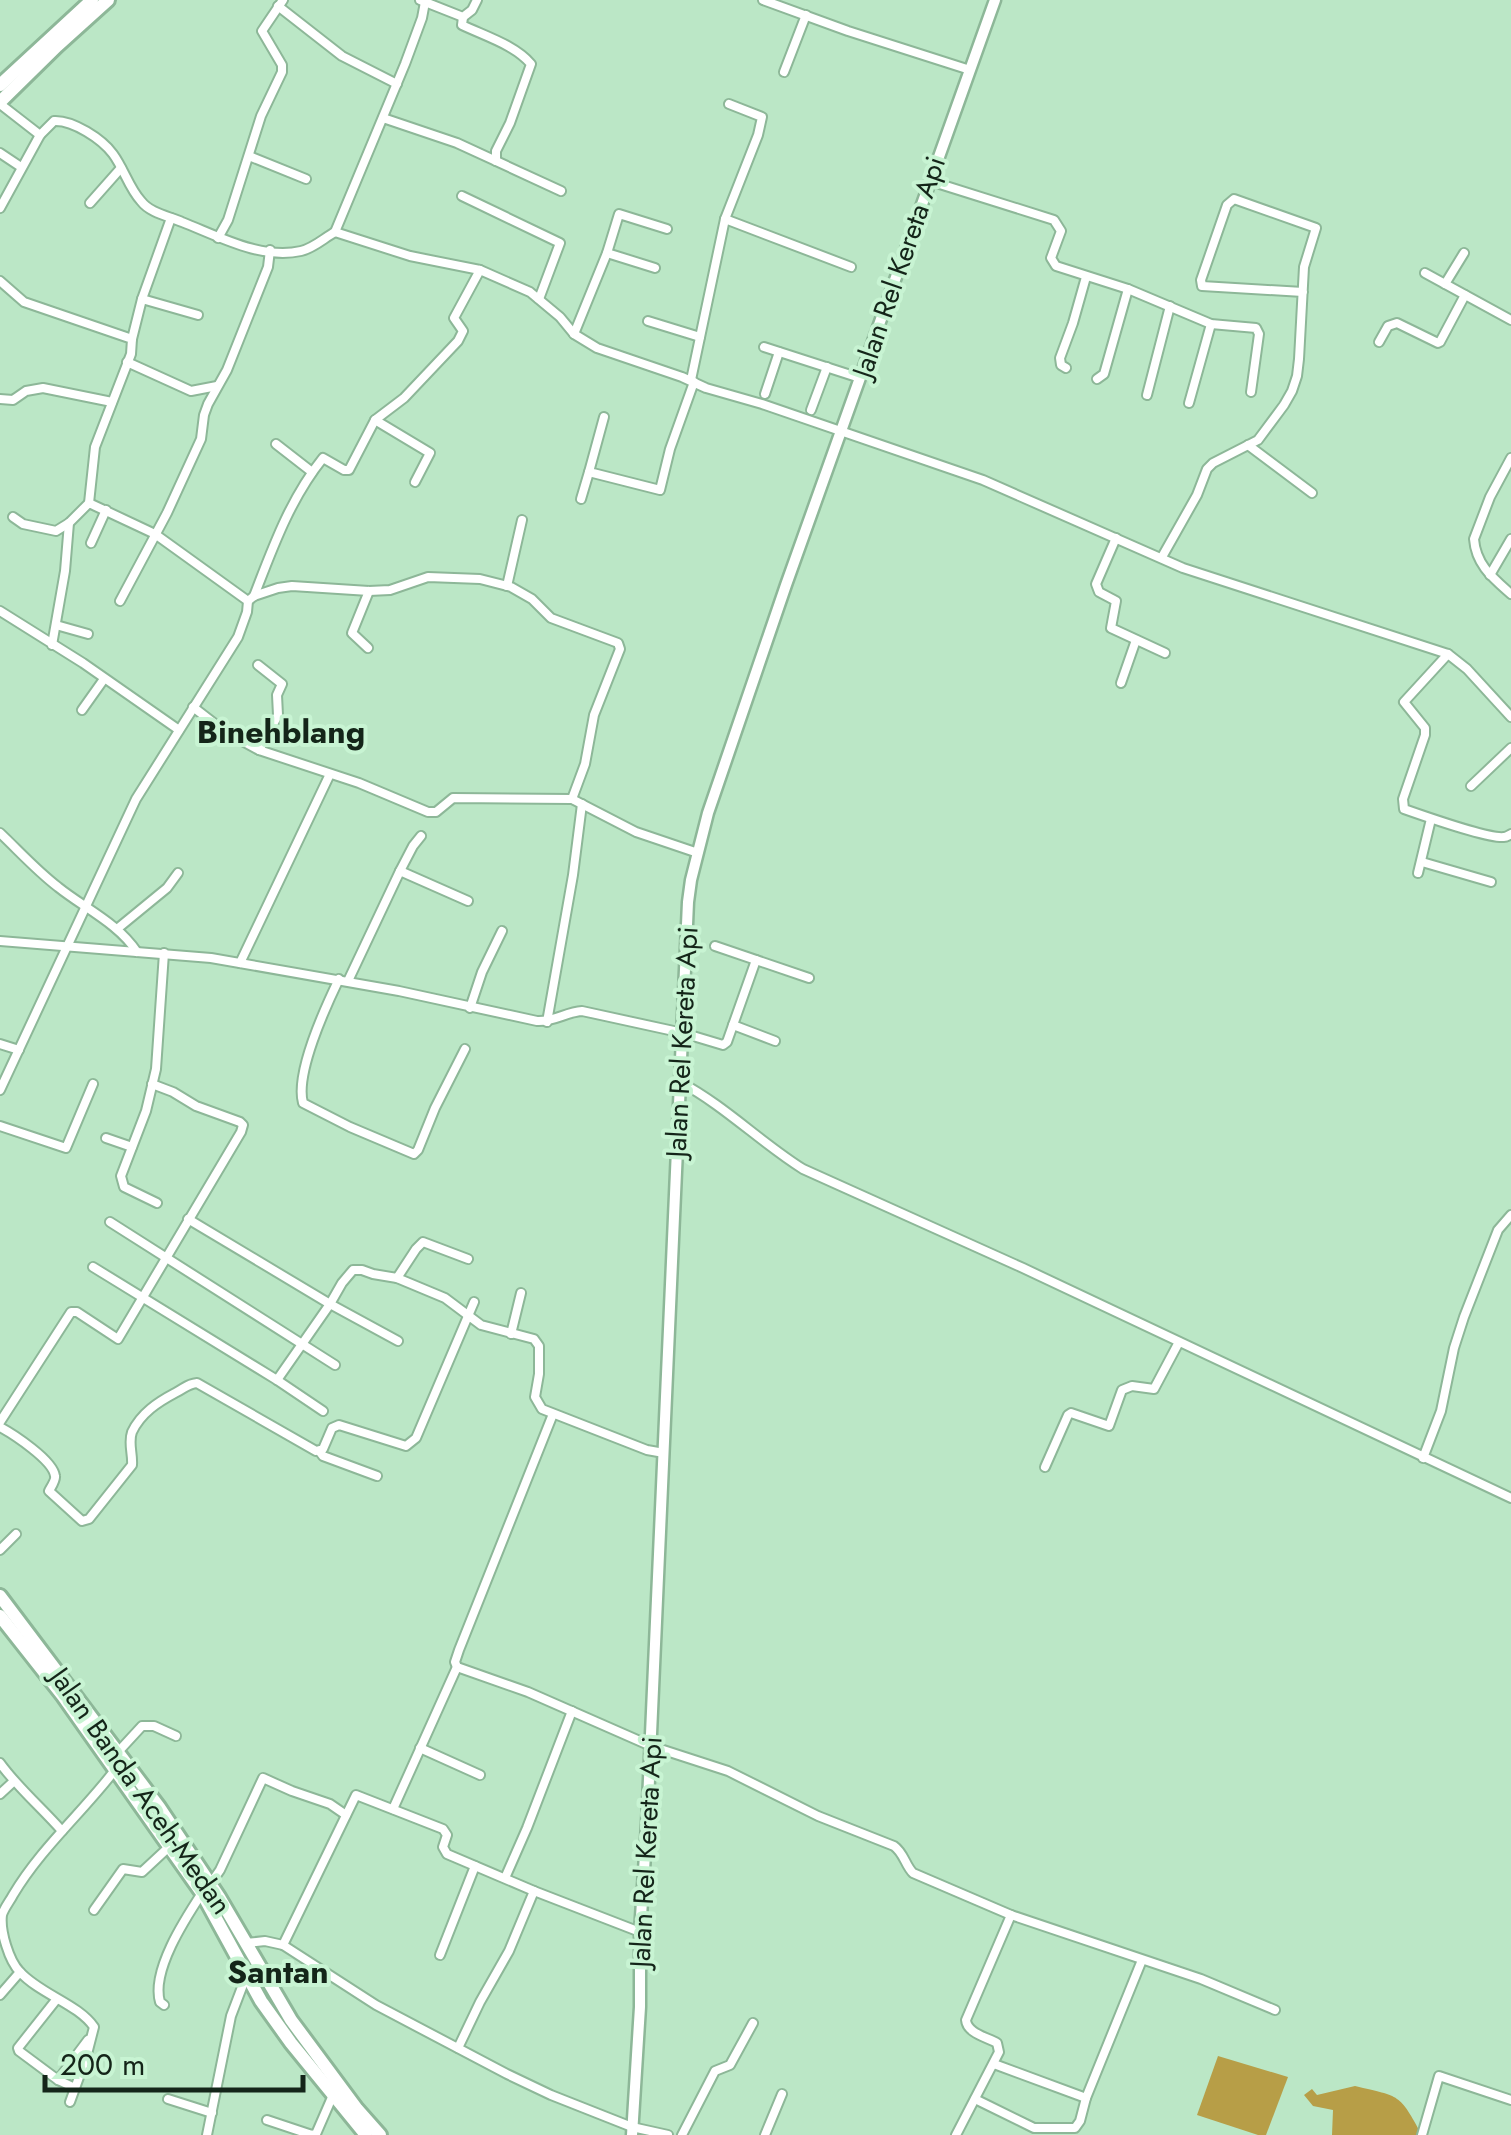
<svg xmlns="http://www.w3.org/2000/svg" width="1511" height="2135" font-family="Jost,sans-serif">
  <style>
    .forest { fill: #b79e47 }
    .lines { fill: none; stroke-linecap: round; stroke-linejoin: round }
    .minor-casing { stroke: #8db798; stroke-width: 12 }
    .secondary-casing { stroke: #8db798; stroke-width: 15 }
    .trunk-casing { stroke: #8db798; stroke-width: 18 }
    .minor { stroke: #fff; stroke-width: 8 }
    .secondary { stroke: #fff; stroke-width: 10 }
    .trunk { stroke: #fff; stroke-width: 12 }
    .labels { text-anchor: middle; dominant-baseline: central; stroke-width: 8; stroke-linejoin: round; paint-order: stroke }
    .street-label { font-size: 28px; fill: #142519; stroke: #c8f4d3 }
    .quarter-label { font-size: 32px; font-weight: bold; fill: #142519; stroke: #c8f4d3 }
  </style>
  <rect width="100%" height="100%" fill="#bbe7c6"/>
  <g class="forest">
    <path d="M1218,2056L1288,2077L1266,2135H1258L1197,2115Z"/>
    <path d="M1355,2086C1401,2097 1399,2093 1422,2135H1332L1333,2110L1313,2106L1304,2095L1312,2089L1317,2095Z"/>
  </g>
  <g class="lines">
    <defs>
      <g id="minor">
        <path d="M420,0L463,17L472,10L477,0"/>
        <path d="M763,0L848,31L970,70"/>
        <path d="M278,6L342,56L397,84"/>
        <path d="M463,17L462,25C485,36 515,45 531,64L510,123L496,151V161"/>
        <path d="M784,72L806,15"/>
        <path d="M0,104L40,135L54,121C73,120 102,139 113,154C124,169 129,188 141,201C150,213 168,216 182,222C218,236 261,260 301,251C314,248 324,238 335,232L410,256L480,270L530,292L560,317L574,334L597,348L682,377L706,388L762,404L983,480L1183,568L1448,654L1467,669L1511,717"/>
        <path d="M383,118L457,143L561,191"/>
        <path d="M0,153L21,167"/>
        <path d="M249,156L306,179"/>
        <path d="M930,181L1054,220L1061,231L1051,258L1056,266L1128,289L1211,324L1256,328L1259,334L1251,392"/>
        <path d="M462,196L560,243L539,299"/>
        <path d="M90,203L121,168"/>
        <path d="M0,208L40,135"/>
        <path d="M725,219L851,267"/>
        <path d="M335,232L405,64L422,18L425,2"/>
        <path d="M218,238L228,220L261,116L282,72V65L262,31L283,0"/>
        <path d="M607,253L655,268"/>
        <path d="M1425,273L1511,320"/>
        <path d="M0,281L24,302L132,339L131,354L95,447L89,503"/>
        <path d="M1445,284L1464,253"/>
        <path d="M142,299L198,315"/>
        <path d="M648,321L700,337"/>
        <path d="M574,334L607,253L619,214L667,229"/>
        <path d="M132,339L142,299L171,218"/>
        <path d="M1379,342L1388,326L1397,323L1438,343L1440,342L1465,295"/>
        <path d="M764,347L860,378"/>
        <path d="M127,362L191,391L217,386"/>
        <path d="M1066,368L1061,365L1060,358L1073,323L1086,277"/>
        <path d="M1097,379L1104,374L1128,289"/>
        <path d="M691,380L725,219L758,135L762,117L729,104"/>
        <path d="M765,394L779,352"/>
        <path d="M1147,395L1170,306"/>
        <path d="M0,399L13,400L26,391L43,388L112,402"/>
        <path d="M1189,403L1211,324"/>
        <path d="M811,410L827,367"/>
        <path d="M604,417L589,472L660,490L670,449L694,382"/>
        <path d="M375,420L430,453L415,482"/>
        <path d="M276,444L312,472"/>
        <path d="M1248,445L1312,493"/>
        <path d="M1511,458L1490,497L1474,539C1476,565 1493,578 1511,594"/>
        <path d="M581,499L589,472"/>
        <path d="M1116,538L1096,584L1099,592L1116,601L1111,628L1165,653"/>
        <path d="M91,543L106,510"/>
        <path d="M1162,557L1197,495L1207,469L1213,463L1258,440L1284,405L1292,391L1297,376L1299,359L1304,267L1316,228L1234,199L1227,205L1201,280L1202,286L1303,292"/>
        <path d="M1490,575L1511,539"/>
        <path d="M507,586L522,520"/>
        <path d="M254,596C273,547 290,499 323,458L344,470H349L375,420L404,398L458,341L463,331L454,318L480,270"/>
        <path d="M120,601L167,513L201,439L204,415L208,404L227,370L268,267L270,250"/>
        <path d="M248,601L254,596L278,588L292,586L369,591L390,590L428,577L480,579L511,587L532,599L551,618L618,643L620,649L594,715L585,764L572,799"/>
        <path d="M0,611L83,663L179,730"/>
        <path d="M56,625L88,634"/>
        <path d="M52,645L65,571L69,523"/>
        <path d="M368,648L352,633L369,591"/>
        <path d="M1448,654L1404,702L1425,728V735L1403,799L1404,809C1421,815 1490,839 1504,837C1507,837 1509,835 1511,834"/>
        <path d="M258,665L282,684L277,695L278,715L259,750"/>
        <path d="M1121,683L1136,640"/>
        <path d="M193,707L224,731L259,750L359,783L428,812H436L453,798L572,799L636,832L698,853"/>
        <path d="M82,710L104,679"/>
        <path d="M1471,786L1511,748"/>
        <path d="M0,833C19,851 37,871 58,887C84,908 118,923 137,952"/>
        <path d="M1422,862L1491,882"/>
        <path d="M400,871L468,901"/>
        <path d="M1418,873L1431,819"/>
        <path d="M117,929L167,888L178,873"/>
        <path d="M0,941L211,958L399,991L537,1021C554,1022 566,1012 582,1011L683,1033L723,1045L727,1042L756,960"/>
        <path d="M715,946L809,978"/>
        <path d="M240,963L330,774"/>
        <path d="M339,979C325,1008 295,1074 303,1103L350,1127L414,1154L418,1150L435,1108L465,1049"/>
        <path d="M348,981L400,871L413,846L421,836"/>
        <path d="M470,1008L482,972L502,931"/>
        <path d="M547,1022L573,875L582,804"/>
        <path d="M733,1025L775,1041"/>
        <path d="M0,1044L19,1050"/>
        <path d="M680,1082C725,1106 760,1142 803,1169L1023,1268L1511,1498"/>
        <path d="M0,1090L136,799L238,637L247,612L248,601L155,534L89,503L69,523L56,531L23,524L13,517"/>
        <path d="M0,1126L66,1148L93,1084"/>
        <path d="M106,1138L132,1147"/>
        <path d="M157,1203L124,1187L121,1176L146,1111L156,1069L164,953"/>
        <path d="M188,1219L330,1304L398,1341"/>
        <path d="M110,1222L335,1365"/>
        <path d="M93,1267L277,1380L323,1411"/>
        <path d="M397,1278L416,1249L423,1242L468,1259"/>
        <path d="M511,1334L521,1293"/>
        <path d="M277,1380L330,1304L342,1283L353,1270H362L373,1274L397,1278L445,1298L481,1325L534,1339L539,1346V1374L535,1397L542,1409L647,1450L664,1453"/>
        <path d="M553,1414L459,1650L455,1662L457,1667L528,1692L651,1746L728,1771L818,1816L894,1846C904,1853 905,1865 913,1873L1011,1915L1201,1979L1275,2010"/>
        <path d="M0,1422L71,1312H77L118,1339L241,1132L243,1125L240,1122L196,1106L173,1092L152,1084"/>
        <path d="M0,1427C13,1434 53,1460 55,1476C56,1480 51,1487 49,1491L82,1521L89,1519L132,1465C133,1454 128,1443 132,1432C141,1413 158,1402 175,1393C185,1388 187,1384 197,1383L316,1451L323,1449L332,1428L339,1425L406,1446L416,1438L474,1302"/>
        <path d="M320,1452L323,1456L377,1476"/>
        <path d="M1423,1458L1441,1411L1454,1348L1464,1317L1498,1230L1511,1215"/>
        <path d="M1045,1467L1068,1415L1071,1413L1109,1426L1122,1390L1132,1386L1154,1389L1179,1342"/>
        <path d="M0,1550L16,1534"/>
        <path d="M420,1748L480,1775"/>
        <path d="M118,1752L142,1726H154L176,1736"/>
        <path d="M0,1763C18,1788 42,1808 62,1831"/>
        <path d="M0,1794L13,1782"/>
        <path d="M393,1809L457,1667"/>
        <path d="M505,1878L527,1828L572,1711"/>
        <path d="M211,1883L220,1870L263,1778L292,1791L330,1804L346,1815"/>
        <path d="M534,1891L640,1932"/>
        <path d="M94,1910L123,1869L142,1872L170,1846"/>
        <path d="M246,1943L265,1941L283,1945L376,2005L507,2074L551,2095L632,2127L668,2135"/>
        <path d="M283,1945L356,1795L443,1829L447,1835L443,1847L447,1854L534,1891L509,1951L480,2002L458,2048"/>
        <path d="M440,1955L475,1866"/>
        <path d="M0,1995L20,1972"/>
        <path d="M56,2000L18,2048L19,2051L58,2080L75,2088"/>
        <path d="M164,2005L160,2002C151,1971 185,1919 202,1893"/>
        <path d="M994,2064L1086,2098"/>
        <path d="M58,2080L88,2040"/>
        <path d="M168,2099L212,2113"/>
        <path d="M975,2099L1034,2128H1075L1080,2121L1086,2098L1142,1960"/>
        <path d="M70,2102L86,2058L94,2027C78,2004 40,1994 20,1972C9,1961 0,1931 2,1915C4,1908 10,1901 13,1895C41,1848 82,1813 115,1770"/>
        <path d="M267,2120L312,2135L316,2134L333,2095"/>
        <path d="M207,2135L231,2016L247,1974"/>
        <path d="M682,2135L715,2071L730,2065L753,2023"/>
        <path d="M765,2135L782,2094"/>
        <path d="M956,2135L999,2052L997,2043C986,2037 967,2033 966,2020L1011,1915"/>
        <path d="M1422,2135L1439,2076L1511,2100"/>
      </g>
      <path id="secondary" d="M632,2135L640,2007V1932L647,1824L688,902L691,880L708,813L786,585L995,0"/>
      <g id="trunk">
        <path d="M0,85L92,0"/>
        <path d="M0,102L57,46L108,0"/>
        <path d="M0,1596L159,1807L219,1897L291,2020L357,2109L380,2135"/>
        <path d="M0,1616L63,1696L202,1893L261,2001L291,2043L366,2135"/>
      </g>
    </defs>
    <use href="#minor" class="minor-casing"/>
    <use href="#secondary" class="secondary-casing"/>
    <use href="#trunk" class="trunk-casing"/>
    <use href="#minor" class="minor"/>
    <use href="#secondary" class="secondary"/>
    <use href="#trunk" class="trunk"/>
  </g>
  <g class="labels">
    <g class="street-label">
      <text transform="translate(899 267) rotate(-71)">Jalan Rel Kereta Api</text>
      <text transform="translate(682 1042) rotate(-87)">Jalan Rel Kereta Api</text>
      <text transform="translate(141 1791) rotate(55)">Jalan Banda Aceh-Medan</text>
      <text transform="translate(646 1852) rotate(-87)">Jalan Rel Kereta Api</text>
    </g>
    <g class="quarter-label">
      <text x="281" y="732">Binehblang</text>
      <text x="278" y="1972">Santan</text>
    </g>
  </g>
  <path d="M45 2075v15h258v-15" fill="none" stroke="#142519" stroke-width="5"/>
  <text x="60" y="2075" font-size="30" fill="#142519" stroke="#c8f4d3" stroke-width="8" paint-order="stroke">200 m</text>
</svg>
